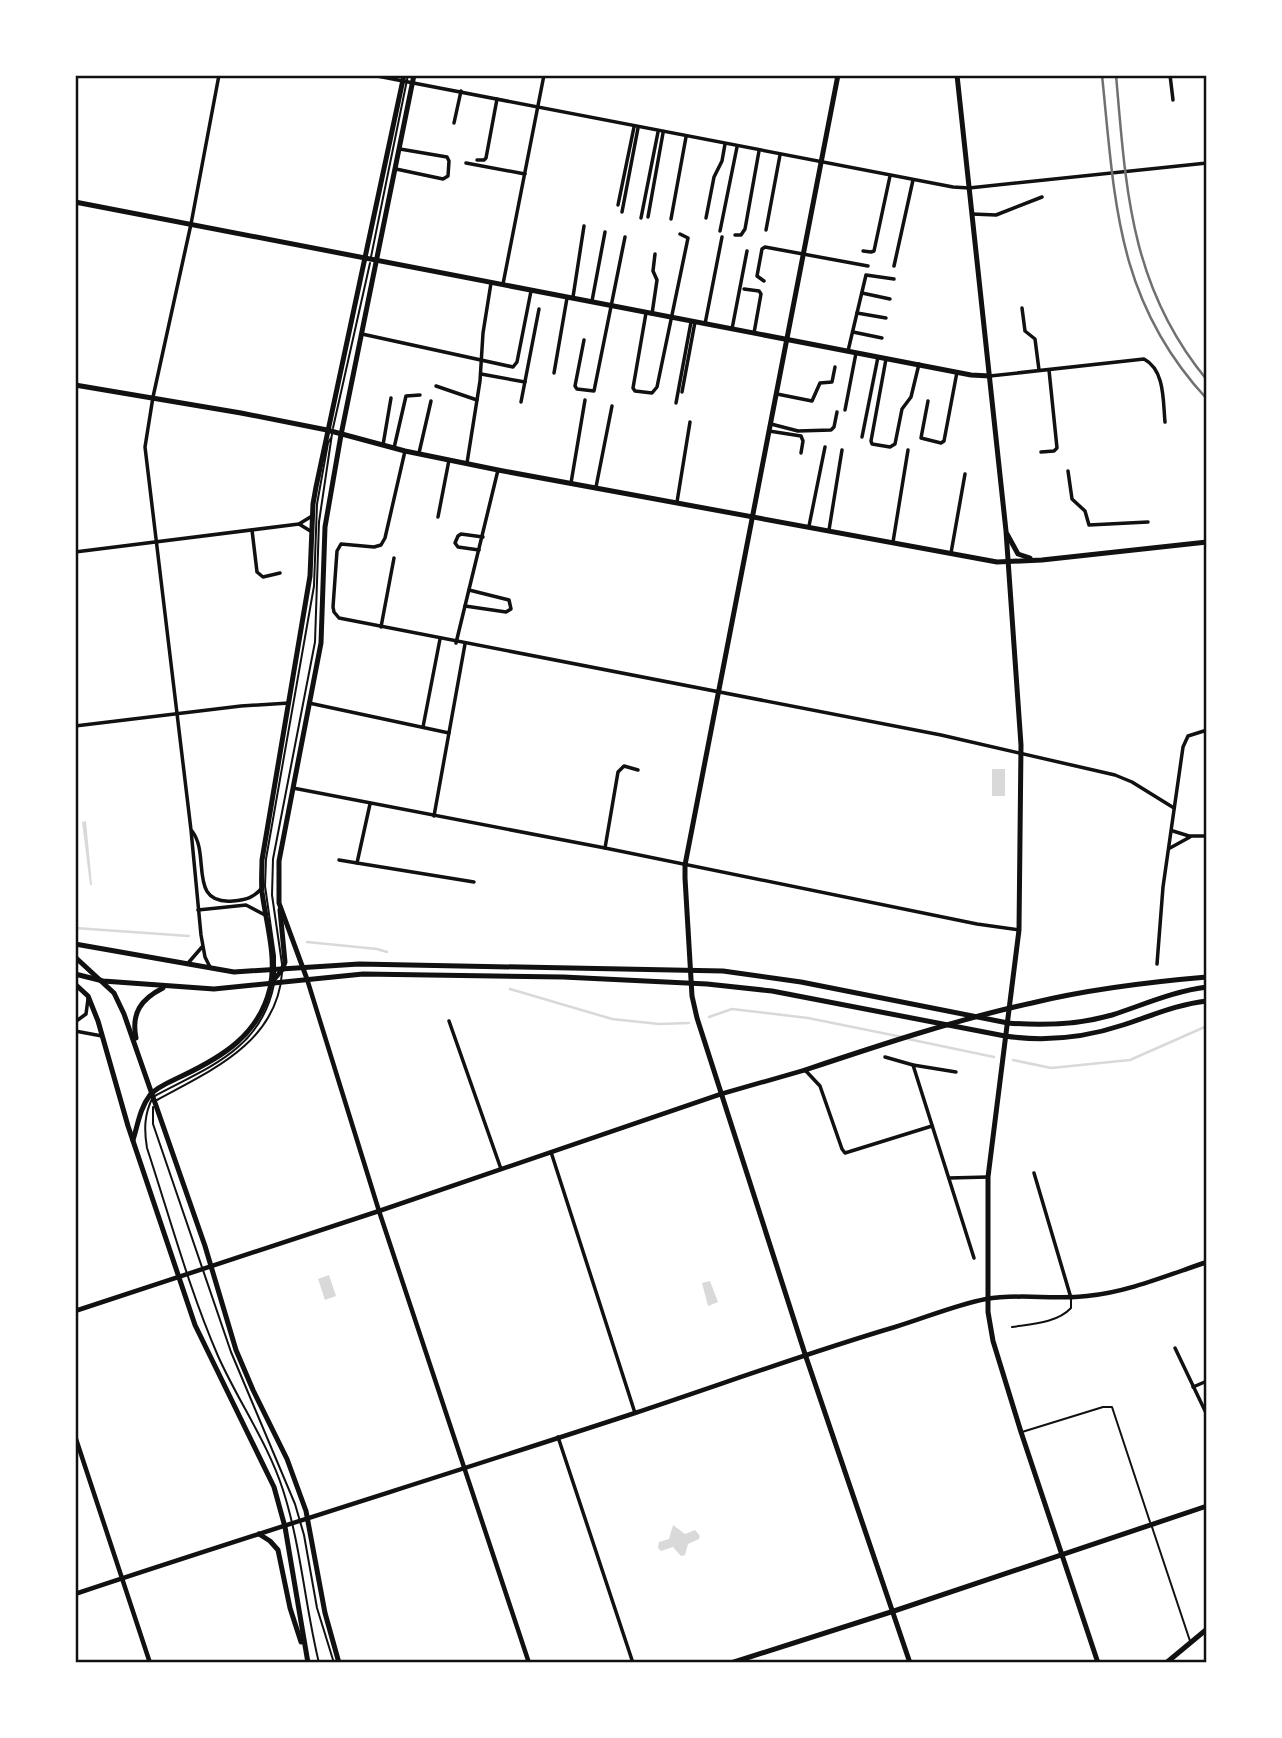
<svg xmlns="http://www.w3.org/2000/svg" width="1282" height="1738" font-family="'DM Sans',sans-serif">
  <style>
    .water { fill: #d9d9d9 }
    .lines { fill: none; stroke-linecap: round; stroke-linejoin: round }
    .stream { stroke: #d9d9d9; stroke-width: 2.5 }
    .service { stroke: #111; stroke-width: 2 }
    .minor { stroke: #111; stroke-width: 3.5 }
    .tertiary { stroke: #111; stroke-width: 4.5 }
    .secondary { stroke: #111; stroke-width: 5 }
    .primary { stroke: #111; stroke-width: 5 }
    .rail { stroke: #707070; stroke-width: 2.5 }
    .neatline { fill: none; stroke: #111; stroke-width: 2.5 }
  </style>
  <rect width="100%" height="100%" fill="#fff"/>
  <g class="water">
    <rect x="992" y="769" width="13" height="27"/>
    <path d="M86,821L92,885H90L82,822Z"/>
    <path d="M329,1275L336,1296L325,1300L318,1279Z"/>
    <path d="M710,1281L718,1302L708,1306L702,1283Z"/>
    <path d="M673,1525L685,1534L695,1530L700,1536L699,1539L688,1544L685,1555L681,1556L673,1547L661,1551L658,1548L659,1542L669,1539Z"/>
  </g>
  <g class="lines">
    <g class="stream">
      <path d="M75,928L189,936"/>
      <path d="M307,942L377,949L387,952"/>
      <path d="M510,989L612,1019L659,1024L689,1023"/>
      <path d="M709,1017L732,1009L808,1018L902,1037"/>
      <path d="M908,1039L994,1057"/>
      <path d="M1013,1060L1051,1068L1130,1060L1207,1026"/>
    </g>
    <g class="service">
      <path d="M371,257L408,75"/>
      <path d="M333,428L370,263"/>
      <path d="M282,964L272,895L273,859L315,642L319,522L332,434"/>
      <path d="M275,975V956L265,886L266,859L314,586L317,504L328,443L331,438"/>
      <path d="M274,984C261,1051 206,1068 153,1097C144,1114 144,1130 147,1148C170,1218 189,1289 218,1356C238,1401 268,1443 283,1490C301,1546 305,1606 319,1663"/>
      <path d="M157,1100C210,1071 277,1043 282,973"/>
      <path d="M153,1107V1124L231,1352L295,1504L304,1535L317,1608L334,1663"/>
      <path d="M1012,1327C1032,1324 1057,1323 1071,1308V1299"/>
      <path d="M1022,1432L1103,1407H1112L1150,1522"/>
      <path d="M1152,1527L1190,1641"/>
    </g>
    <g class="minor">
      <path d="M372,75L953,187L969,188L1207,163"/>
      <path d="M1170,75L1173,100"/>
      <path d="M454,123L461,91"/>
      <path d="M477,160H484L486,158L497,99"/>
      <path d="M466,163L525,174"/>
      <path d="M396,169L443,179L448,176L449,161L447,157L400,149"/>
      <path d="M618,205L634,127"/>
      <path d="M622,212L638,128"/>
      <path d="M972,214L996,215L1042,197"/>
      <path d="M648,217L663,133"/>
      <path d="M641,218L658,132"/>
      <path d="M706,218L714,177L722,161L725,144"/>
      <path d="M671,219L686,137"/>
      <path d="M766,230L780,155"/>
      <path d="M720,231L737,147"/>
      <path d="M735,235H741L745,229L759,151"/>
      <path d="M863,251L871,252L874,251L890,176"/>
      <path d="M894,266L913,180"/>
      <path d="M764,281L757,276L762,249L765,247L868,266"/>
      <path d="M503,284L544,75"/>
      <path d="M744,289L759,291L761,294L754,333"/>
      <path d="M862,293L890,299"/>
      <path d="M573,297L584,226"/>
      <path d="M592,301L605,232"/>
      <path d="M1022,308L1025,331L1035,339L1039,370"/>
      <path d="M646,313L633,388L635,391L652,393L657,387L688,238L680,234"/>
      <path d="M857,313L886,318"/>
      <path d="M652,314L657,280L653,271L655,254"/>
      <path d="M705,324L722,237"/>
      <path d="M732,329L747,251"/>
      <path d="M853,332L882,338"/>
      <path d="M362,334L513,367L517,362L531,291"/>
      <path d="M584,340L575,386L577,389L594,391L625,237"/>
      <path d="M848,351L866,275L894,279"/>
      <path d="M886,359L871,441L872,444L890,447L895,444L902,409L911,397L919,364"/>
      <path d="M554,373L567,298"/>
      <path d="M481,374L525,382"/>
      <path d="M990,376L1144,359C1165,370 1163,401 1165,422"/>
      <path d="M436,386L477,400"/>
      <path d="M682,392L695,322"/>
      <path d="M777,394L812,401L820,383L832,382L835,367"/>
      <path d="M928,401L921,438L941,443L944,441L957,372"/>
      <path d="M521,402L539,309"/>
      <path d="M676,403L691,322"/>
      <path d="M845,410L856,353"/>
      <path d="M771,424L798,431L831,430L834,427L837,412"/>
      <path d="M769,431L801,436L803,441L801,453"/>
      <path d="M862,437L878,357"/>
      <path d="M383,445L391,398"/>
      <path d="M394,448L406,396L420,395"/>
      <path d="M405,451L385,538L381,545L374,547L341,544L337,551L333,607L334,612L339,618L941,735L1115,775L1132,782L1174,808"/>
      <path d="M1041,452L1054,451L1057,448L1049,370"/>
      <path d="M419,453L431,401"/>
      <path d="M467,463L480,381L483,333L491,283"/>
      <path d="M1068,471L1072,499L1085,511L1089,525L1148,522"/>
      <path d="M571,483L585,400"/>
      <path d="M596,487L612,406"/>
      <path d="M677,502L690,422"/>
      <path d="M438,517L449,460"/>
      <path d="M299,524L312,532"/>
      <path d="M809,526L825,447"/>
      <path d="M252,530L257,572L263,577L280,573"/>
      <path d="M829,530L842,450"/>
      <path d="M893,542L908,450"/>
      <path d="M479,550L458,547L455,543L458,536L461,534L483,537"/>
      <path d="M75,552L299,524L312,516"/>
      <path d="M951,553L965,474"/>
      <path d="M465,606L506,612L511,609L509,600L469,590"/>
      <path d="M381,627L394,558"/>
      <path d="M456,643L498,470"/>
      <path d="M309,703L449,733"/>
      <path d="M75,726L241,706L289,703"/>
      <path d="M423,727L440,639"/>
      <path d="M293,788L605,848L977,924L1019,930"/>
      <path d="M370,804L357,863L474,882"/>
      <path d="M434,816L465,644"/>
      <path d="M192,831C211,855 187,905 233,901C246,900 253,898 262,888"/>
      <path d="M1173,831L1189,836H1207"/>
      <path d="M605,848L618,772L624,766L638,770"/>
      <path d="M1170,848L1190,837"/>
      <path d="M339,860L357,863"/>
      <path d="M198,910L246,905L265,915"/>
      <path d="M189,962L202,947"/>
      <path d="M1157,964L1163,887L1183,747L1188,736L1207,730"/>
      <path d="M210,967L205,957L201,935L191,830L145,447L153,397L191,224L219,75"/>
      <path d="M449,1021L501,1169"/>
      <path d="M75,1022L86,1014L88,999"/>
      <path d="M75,1031L102,1036"/>
      <path d="M885,1057L913,1065L956,1072"/>
      <path d="M913,1065L974,1258"/>
      <path d="M805,1070L820,1086L842,1149L845,1153L932,1126"/>
      <path d="M551,1152L635,1413"/>
      <path d="M1034,1173L1071,1298"/>
      <path d="M949,1178L988,1177"/>
      <path d="M1175,1348L1207,1415"/>
      <path d="M1193,1387L1207,1381"/>
      <path d="M558,1437L633,1663"/>
    </g>
    <g class="tertiary">
      <path d="M307,979L379,1211L529,1663"/>
      <path d="M75,1311L379,1211L721,1094L805,1070"/>
      <path d="M75,1436L150,1663"/>
      <path d="M75,1594C261,1532 449,1474 635,1413C722,1384 807,1353 895,1327C925,1318 955,1305 986,1299C1019,1293 1053,1300 1087,1296C1128,1292 1168,1275 1207,1262"/>
    </g>
    <g class="secondary">
      <path d="M838,75L685,865V878L692,996L697,1018L805,1354L910,1663"/>
      <path d="M957,75L1006,531L1021,745L1019,930L988,1177V1312L993,1341L1021,1432L1098,1663"/>
      <path d="M75,202L971,375L990,376"/>
      <path d="M75,385L241,413L327,430L405,451L498,470L997,562L1042,560L1207,542"/>
      <path d="M1007,534L1018,554L1030,558"/>
      <path d="M731,1663L894,1611L1207,1506"/>
      <path d="M1166,1663L1207,1629"/>
    </g>
    <g class="primary">
      <path d="M75,944L234,972L359,964L723,971L801,982L1008,1023C1044,1026 1077,1025 1112,1015C1143,1005 1174,991 1207,987"/>
      <path d="M75,957L114,993L124,1014L205,1246L236,1350L253,1390L287,1459L306,1511L325,1613L339,1663"/>
      <path d="M75,974L103,981L214,989L363,974L563,977L707,984L772,991L1005,1036C1046,1042 1084,1038 1123,1025C1151,1016 1178,1004 1207,1001"/>
      <path d="M307,979L279,903V861L321,643L325,527L341,435L414,75"/>
      <path d="M271,983L282,970L285,962L280,910"/>
      <path d="M75,984L88,996L98,1021L128,1126L195,1325L274,1487L285,1527L308,1663"/>
      <path d="M136,1038C131,1013 141,999 163,988"/>
      <path d="M805,1070C880,1045 955,1020 1032,1003C1089,989 1148,982 1207,977"/>
      <path d="M133,1140C138,1124 140,1108 150,1095C158,1086 172,1081 182,1076C222,1057 259,1035 270,988C277,957 266,923 262,892C261,881 262,870 262,860L310,576L313,504L316,487L404,75"/>
      <path d="M259,1534L270,1541L278,1550L290,1608L301,1642"/>
    </g>
    <g class="rail">
      <path d="M1102,75C1115,201 1116,301 1207,399"/>
      <path d="M1116,75C1126,189 1130,287 1207,380"/>
    </g>
  </g>
  <rect width="1282" height="1738" fill="none" stroke="#ffffff" stroke-width="154"/>
  <rect x="77" y="77" width="1128" height="1584" class="neatline"/>
</svg>
